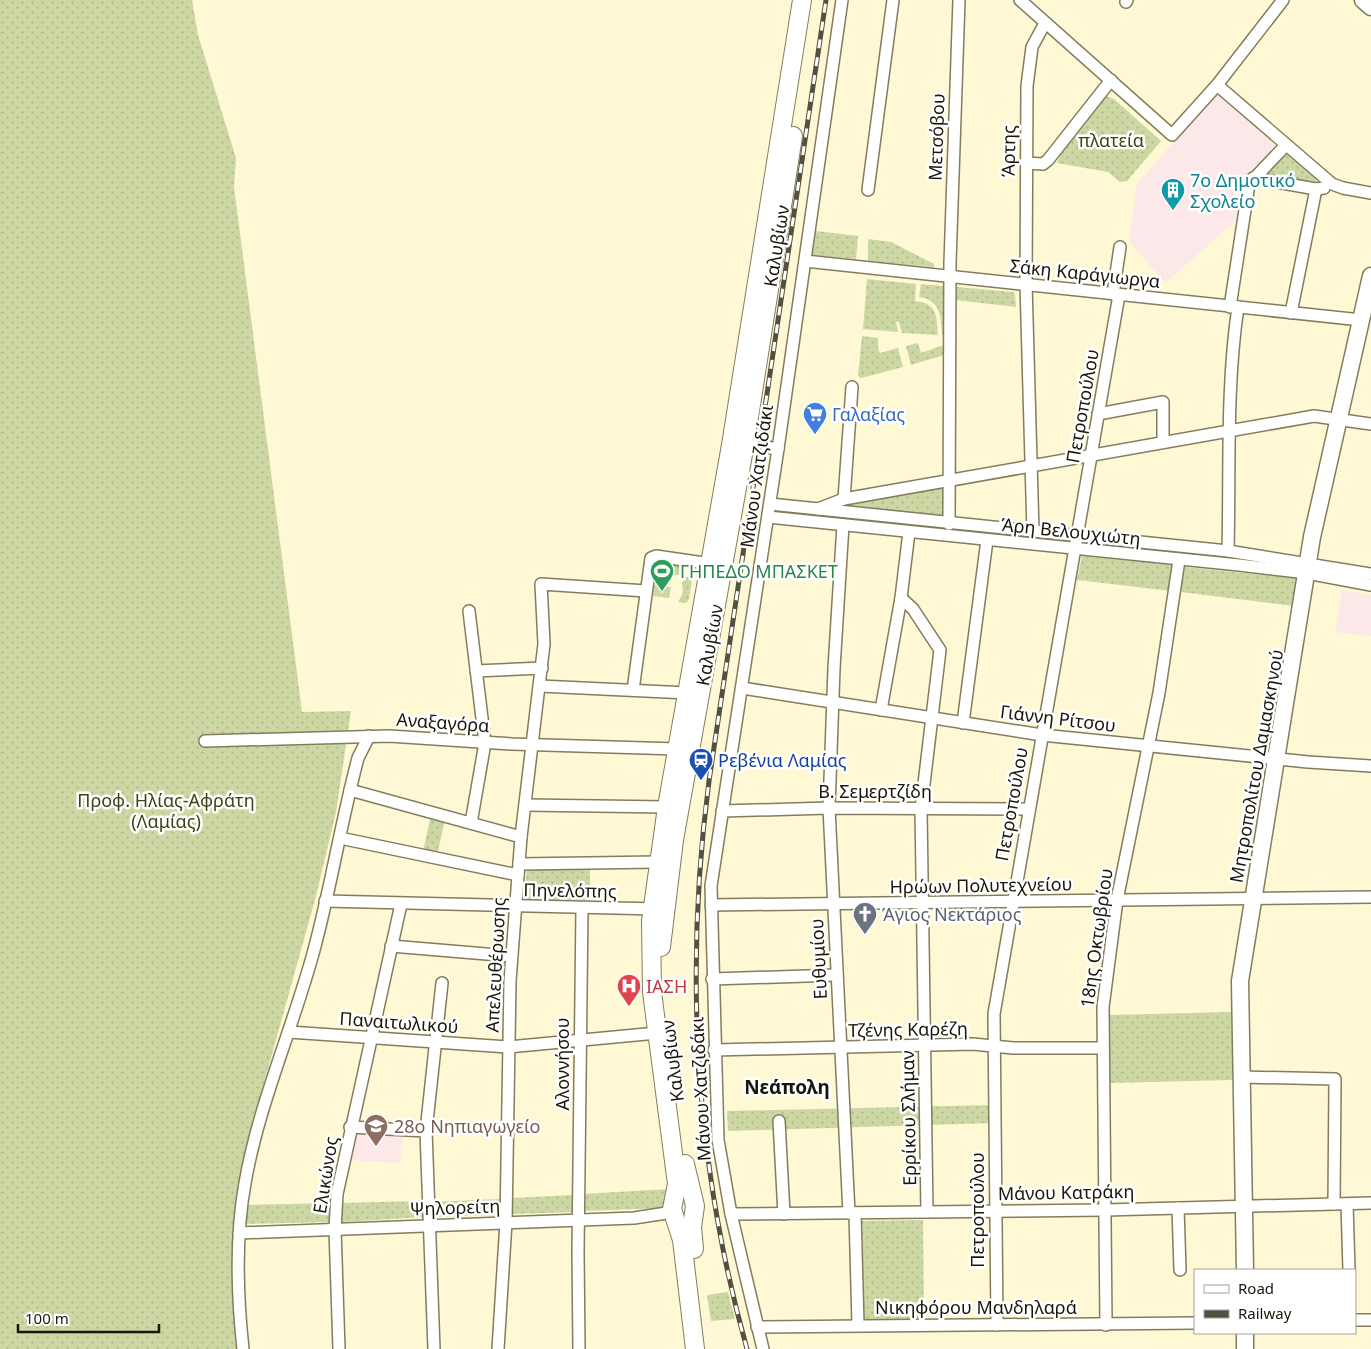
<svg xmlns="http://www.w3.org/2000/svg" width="1371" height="1349" font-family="'Noto Sans',sans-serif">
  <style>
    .education { fill: #fce7e9 }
    .grass { fill: url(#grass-dots) }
    .pitch { fill: #ccd7a3 }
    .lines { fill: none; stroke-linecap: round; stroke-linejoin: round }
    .street-casing { stroke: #837d5d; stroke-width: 14 }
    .secondary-casing { stroke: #837d5d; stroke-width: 19 }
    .primary-casing { stroke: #837d5d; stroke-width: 20 }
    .street { stroke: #fff; stroke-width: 11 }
    .secondary { stroke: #fff; stroke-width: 16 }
    .primary { stroke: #fff; stroke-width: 18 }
    .rail-casing { stroke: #53503d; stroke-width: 5 }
    .rail { stroke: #fff; stroke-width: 3; stroke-dasharray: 9; stroke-linecap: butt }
    .labels { text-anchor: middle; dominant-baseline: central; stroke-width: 5; stroke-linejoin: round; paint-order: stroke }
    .street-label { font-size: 18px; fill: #19170a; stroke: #fff }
    .park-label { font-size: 18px; fill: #3c4314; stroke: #fff }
    .culture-label { font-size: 18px; fill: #0d838f; stroke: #fff; text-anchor: start }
    .shop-label { font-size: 18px; fill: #366cbe; stroke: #fff; text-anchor: start }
    .leisure-label { font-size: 18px; fill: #27864d; stroke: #fff; text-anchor: start }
    .transit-label { font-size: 18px; fill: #164399; stroke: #fff; text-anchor: start }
    .worship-label { font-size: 18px; fill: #5b616d; stroke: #fff; text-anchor: start }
    .health-label { font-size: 18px; fill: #be3a42; stroke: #fff; text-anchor: start }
    .education-label { font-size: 18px; fill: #785e54; stroke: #fff; text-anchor: start }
    .neighbourhood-label { font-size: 19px; font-weight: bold; fill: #19170a; stroke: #fff }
  </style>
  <defs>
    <pattern id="grass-dots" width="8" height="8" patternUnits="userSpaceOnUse" patternTransform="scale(1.25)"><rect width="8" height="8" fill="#ccd7a3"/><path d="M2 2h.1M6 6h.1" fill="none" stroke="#afb88b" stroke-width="1.8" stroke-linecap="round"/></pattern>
  </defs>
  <rect width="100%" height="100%" fill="#fef8d4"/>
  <g class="education">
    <path d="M1217,93L1276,146L1231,198L1239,208L1238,219L1165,283L1129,241L1137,184Z"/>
    <path d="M1342,590L1371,595V636L1335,632Z"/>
    <path d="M354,1131L403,1134L400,1163L349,1160Z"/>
  </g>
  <g class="grass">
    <path d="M0,0H192L198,35L236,158L234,187L302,712L351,711L336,812L316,896L252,1126L237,1195L234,1246L237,1349H0Z"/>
    <path d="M1106,96L1114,99L1161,141L1127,181L1120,182L1108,172L1057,163L1061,153Z"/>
    <path d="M1290,148L1318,173L1316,182L1266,175Z"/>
    <path d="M816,231L858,236L856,259L812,255Z"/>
    <path d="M868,239L891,242L934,264V267L868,261Z"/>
    <path d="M867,279L916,284L915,301C939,304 936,316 938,335L902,333L899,322H896L898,332L863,329Z"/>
    <path d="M921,284L944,286V336L942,335C941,317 941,300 919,297Z"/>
    <path d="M957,287L1013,292L1015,294L1016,307L956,300Z"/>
    <path d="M862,336L878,338V348L880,353L898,348L903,367L861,378L858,376Z"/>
    <path d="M918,343L921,353L944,345V355L911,365L906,346Z"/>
    <path d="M946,484V519L847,506L848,502Z"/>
    <path d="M1082,556L1174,565L1171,591L1077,580Z"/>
    <path d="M655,560L688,566L682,575H674L670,579L665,580L657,575H653Z"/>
    <path d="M1184,567L1296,578L1294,606L1181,592Z"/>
    <path d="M687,577L692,579L689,599L686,603L678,602L683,593L682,583Z"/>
    <path d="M431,815L445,819L437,855L423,852Z"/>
    <path d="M590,865V900H524L527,867Z"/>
    <path d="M1232,1012V1080L1110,1083V1015Z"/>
    <path d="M993,1105V1123L728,1131L727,1111Z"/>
    <path d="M670,1189L664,1208L583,1211L582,1194Z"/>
    <path d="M573,1195V1212L513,1214V1198Z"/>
    <path d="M501,1199V1215L432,1217L431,1202Z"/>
    <path d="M423,1201L425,1217L340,1222L341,1203Z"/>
    <path d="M330,1203V1222L246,1224L248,1205Z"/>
    <path d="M923,1220L924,1319L864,1321L862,1221Z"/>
    <path d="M728,1292L735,1319L711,1321L707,1295Z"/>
  </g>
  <path class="pitch" d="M654,585L671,587L669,598L653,596Z"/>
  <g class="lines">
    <defs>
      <g id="street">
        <path d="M1020,0L1172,135L1217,85L1283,0"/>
        <path d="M1126,2L1127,0"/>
        <path d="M1217,85L1332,184L1343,188L1371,193"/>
        <path d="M1026,163L1043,164L1048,160L1111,80"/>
        <path d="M1253,178L1316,189L1324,188"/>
        <path d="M868,190L893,0"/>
        <path d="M805,261L1361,320"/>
        <path d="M1113,294L1120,247"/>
        <path d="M1230,307L1249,184L1286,145"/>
        <path d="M1291,313L1316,189"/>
        <path d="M1098,414L1163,402V442"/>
        <path d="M745,443L778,449"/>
        <path d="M844,499L852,387"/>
        <path d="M770,504L1228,551L1371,574"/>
        <path d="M818,509L844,499L1314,416L1371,424"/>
        <path d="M768,517L1239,565L1307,573L1371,585"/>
        <path d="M949,524L950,263L959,0"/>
        <path d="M843,525L834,668L829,808L849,1213"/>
        <path d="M1033,532L1026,284L1027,86L1032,47L1045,23"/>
        <path d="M1228,551C1230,470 1226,387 1238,307"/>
        <path d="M901,598L913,609L940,650L921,809L927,1212"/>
        <path d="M469,611L485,743L471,823"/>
        <path d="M476,671L542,668"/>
        <path d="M540,686L688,693"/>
        <path d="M742,688L1042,735L1308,762L1371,766"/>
        <path d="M633,690L651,558L656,556L711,564"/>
        <path d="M881,710L901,598L909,532"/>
        <path d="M963,723L987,540"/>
        <path d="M205,741L389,736L512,744L678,749"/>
        <path d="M350,790L521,837"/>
        <path d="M525,805L667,807"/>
        <path d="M722,811L829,808L1028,809"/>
        <path d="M340,838L518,875"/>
        <path d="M519,864L658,862"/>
        <path d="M325,901L658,909"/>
        <path d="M711,905L1371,897"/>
        <path d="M391,946L511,956"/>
        <path d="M712,979L837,975"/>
        <path d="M289,1032L508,1047L657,1033"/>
        <path d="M714,1050L973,1044L1013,1048H1103"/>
        <path d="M1241,1077L1335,1079L1334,1204"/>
        <path d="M779,1121L784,1214"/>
        <path d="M350,1127L426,1131"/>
        <path d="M1347,1204L1349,1270"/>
        <path d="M1178,1208L1180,1270"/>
        <path d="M855,1213L858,1325"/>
        <path d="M731,1214L1105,1210L1371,1203"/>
        <path d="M239,1233L634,1218L673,1212"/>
        <path d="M1355,1320H1371"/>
        <path d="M997,1325L994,1014L1119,295"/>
        <path d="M1106,1325L1103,1007L1117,900L1159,693L1179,560"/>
        <path d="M757,1327L1195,1323"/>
        <path d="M243,1349C237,1294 235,1238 245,1183C259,1103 293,1028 314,950C331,887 341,822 358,758L369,736"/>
        <path d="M339,1349L335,1229L337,1194L401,904"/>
        <path d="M434,1349L426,1131L442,983"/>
        <path d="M498,1349L506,1222L510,981L521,837L544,644L541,584L646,591"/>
        <path d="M579,1349L578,1252L582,908"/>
        <path d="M763,1349L731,1214L718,1140L711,886L778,449L842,0"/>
      </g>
      <g id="secondary">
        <path d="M1363,0L1371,7"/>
        <path d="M1245,1270L1240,981L1312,537L1371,276"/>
        <path d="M1245,1333V1349"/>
      </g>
      <g id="primary">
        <path d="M661,947L674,840L745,443L793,136"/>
        <path d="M685,1164L695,1206L692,1227L694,1249"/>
        <path d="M695,1349L682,1240L672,1209L677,1184L652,992L651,921L667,807L731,445L802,0"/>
      </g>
    </defs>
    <use href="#street" class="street-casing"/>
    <use href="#secondary" class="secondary-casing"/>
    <use href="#primary" class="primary-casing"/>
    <use href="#street" class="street"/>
    <use href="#secondary" class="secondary"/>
    <use href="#primary" class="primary"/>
    <defs>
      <path id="rail" d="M747,1349C695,1164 684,971 709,781L826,0"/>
    </defs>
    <use href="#rail" class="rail-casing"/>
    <use href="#rail" class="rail"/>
  </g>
  <defs>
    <symbol id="building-pin" viewBox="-11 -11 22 30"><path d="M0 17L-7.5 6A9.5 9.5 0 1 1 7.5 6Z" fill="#0f9aa8" stroke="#fff"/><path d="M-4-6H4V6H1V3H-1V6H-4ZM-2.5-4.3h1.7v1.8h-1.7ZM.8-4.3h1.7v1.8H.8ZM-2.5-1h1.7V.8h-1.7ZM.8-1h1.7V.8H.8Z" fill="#fff"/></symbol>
    <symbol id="supermarket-pin" viewBox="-11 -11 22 30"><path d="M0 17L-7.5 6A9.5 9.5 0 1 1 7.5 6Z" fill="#3f7fe0" stroke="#fff"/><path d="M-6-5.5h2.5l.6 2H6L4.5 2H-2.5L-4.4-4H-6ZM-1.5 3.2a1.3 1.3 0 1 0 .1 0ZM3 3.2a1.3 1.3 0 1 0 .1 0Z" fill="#fff"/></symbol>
    <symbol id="stadium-pin" viewBox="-11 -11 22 30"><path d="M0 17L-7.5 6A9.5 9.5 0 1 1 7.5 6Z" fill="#2e9e5b" stroke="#fff"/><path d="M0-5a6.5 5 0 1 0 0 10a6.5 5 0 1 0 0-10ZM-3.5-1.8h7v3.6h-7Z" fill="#fff"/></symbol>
    <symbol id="station-pin" viewBox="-11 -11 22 30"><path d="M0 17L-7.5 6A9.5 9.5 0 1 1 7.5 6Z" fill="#1a4fb4" stroke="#fff"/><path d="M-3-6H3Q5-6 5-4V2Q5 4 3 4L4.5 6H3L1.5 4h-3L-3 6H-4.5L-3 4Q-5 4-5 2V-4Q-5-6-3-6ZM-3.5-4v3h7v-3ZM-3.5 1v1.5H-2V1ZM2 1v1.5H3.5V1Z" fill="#fff"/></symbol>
    <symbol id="church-pin" viewBox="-11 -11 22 30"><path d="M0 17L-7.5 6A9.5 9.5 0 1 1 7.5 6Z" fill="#6b7280" stroke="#fff"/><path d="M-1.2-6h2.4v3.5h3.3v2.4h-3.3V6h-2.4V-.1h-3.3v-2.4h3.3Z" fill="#fff"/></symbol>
    <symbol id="hospital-pin" viewBox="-11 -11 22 30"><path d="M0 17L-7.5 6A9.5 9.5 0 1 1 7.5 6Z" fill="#e0444e" stroke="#fff"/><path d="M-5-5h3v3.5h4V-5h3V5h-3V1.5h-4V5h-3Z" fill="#fff"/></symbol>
    <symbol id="school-pin" viewBox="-11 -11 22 30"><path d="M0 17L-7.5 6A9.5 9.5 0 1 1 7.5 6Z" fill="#8d6e63" stroke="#fff"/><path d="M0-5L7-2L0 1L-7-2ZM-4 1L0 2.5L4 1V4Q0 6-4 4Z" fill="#fff"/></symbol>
  </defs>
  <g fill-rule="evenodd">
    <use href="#building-pin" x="1159" y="176" width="28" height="38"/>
    <use href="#supermarket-pin" x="801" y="400" width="28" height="38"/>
    <use href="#stadium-pin" x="648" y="557" width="28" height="38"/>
    <use href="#station-pin" x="687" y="746" width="28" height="38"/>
    <use href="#church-pin" x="851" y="900" width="28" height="38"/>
    <use href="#hospital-pin" x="615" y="972" width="28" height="38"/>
    <use href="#school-pin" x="362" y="1112" width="28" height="38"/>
  </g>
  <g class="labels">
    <g class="street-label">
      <text transform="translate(936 137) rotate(-88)">Μετσόβου</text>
      <text transform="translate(1008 151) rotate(-89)">Άρτης</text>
      <text transform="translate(776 246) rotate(-81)">Καλυβίων</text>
      <text transform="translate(1085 273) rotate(6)">Σάκη Καράγιωργα</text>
      <text transform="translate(1082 406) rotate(-80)">Πετροπούλου</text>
      <text transform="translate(756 476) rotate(-82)">Μάνου Χατζιδάκι</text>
      <text transform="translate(1071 531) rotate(6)">Άρη Βελουχιώτη</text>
      <text transform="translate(709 645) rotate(-80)">Καλυβίων</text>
      <text transform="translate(1058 718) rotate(7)">Γιάννη Ρίτσου</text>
      <text transform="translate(443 722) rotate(4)">Αναξαγόρα</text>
      <text transform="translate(1256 766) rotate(-80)">Μητροπολίτου Δαμασκηνού</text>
      <text x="875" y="791">Β. Σεμερτζίδη</text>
      <text transform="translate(1011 804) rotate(-80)">Πετροπούλου</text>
      <text transform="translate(981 885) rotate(-1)">Ηρώων Πολυτεχνείου</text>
      <text transform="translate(570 890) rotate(1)">Πηνελόπης</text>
      <text transform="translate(1096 938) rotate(-82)">18ης Οκτωβρίου</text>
      <text transform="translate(818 959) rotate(-93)">Ευθυμίου</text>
      <text transform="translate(495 965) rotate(-87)">Απελευθέρωσης</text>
      <text transform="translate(399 1022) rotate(4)">Παναιτωλικού</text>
      <text transform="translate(908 1029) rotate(-1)">Τζένης Καρέζη</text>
      <text transform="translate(672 1061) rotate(-97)">Καλυβίων</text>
      <text transform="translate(562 1064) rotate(-90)">Αλοννήσου</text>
      <text transform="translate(700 1089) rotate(-93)">Μάνου Χατζιδάκι</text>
      <text transform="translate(908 1118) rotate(-91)">Ερρίκου Σλήμαν</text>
      <text transform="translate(325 1175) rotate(-81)">Ελικώνος</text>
      <text transform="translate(1066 1192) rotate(-1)">Μάνου Κατράκη</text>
      <text transform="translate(455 1207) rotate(-2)">Ψηλορείτη</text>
      <text transform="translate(977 1210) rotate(-90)">Πετροπούλου</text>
      <text x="976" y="1307">Νικηφόρου Μανδηλαρά</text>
    </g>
    <g class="park-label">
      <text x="1111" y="140">πλατεία</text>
      <text x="166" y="800">Προφ. Ηλίας-Αφράτη<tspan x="166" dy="21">(Λαμίας)</tspan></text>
    </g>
    <g class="culture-label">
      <text x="1190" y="180">7ο Δημοτικό<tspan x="1190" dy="21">Σχολείο</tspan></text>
    </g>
    <g class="shop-label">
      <text x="832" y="414">Γαλαξίας</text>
    </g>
    <g class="leisure-label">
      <text x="680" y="571">ΓΗΠΕΔΟ ΜΠΑΣΚΕΤ</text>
    </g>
    <g class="transit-label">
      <text x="718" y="760">Ρεβένια Λαμίας</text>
    </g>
    <g class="worship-label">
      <text x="882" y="914">Άγιος Νεκτάριος</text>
    </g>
    <g class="health-label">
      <text x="646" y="986">ΙΑΣΗ</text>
    </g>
    <g class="education-label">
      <text x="394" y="1126">28ο Νηπιαγωγείο</text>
    </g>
    <g class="neighbourhood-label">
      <text x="787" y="1087">Νεάπολη</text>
    </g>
  </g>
  <rect x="1194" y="1269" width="162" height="65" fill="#ffffff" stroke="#a3a29d"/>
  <rect x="1204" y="1285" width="25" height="8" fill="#ffffff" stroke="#a3a29d"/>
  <text x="1238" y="1294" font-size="15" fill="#19170a">Road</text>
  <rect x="1204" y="1310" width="25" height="8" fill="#53503d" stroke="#a3a29d"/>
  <text x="1238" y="1319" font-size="15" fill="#19170a">Railway</text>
  <path d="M18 1324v8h141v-8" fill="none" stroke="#19170a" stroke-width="2.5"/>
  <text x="25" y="1324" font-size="15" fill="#19170a" stroke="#ffffff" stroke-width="4" paint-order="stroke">100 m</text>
</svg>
